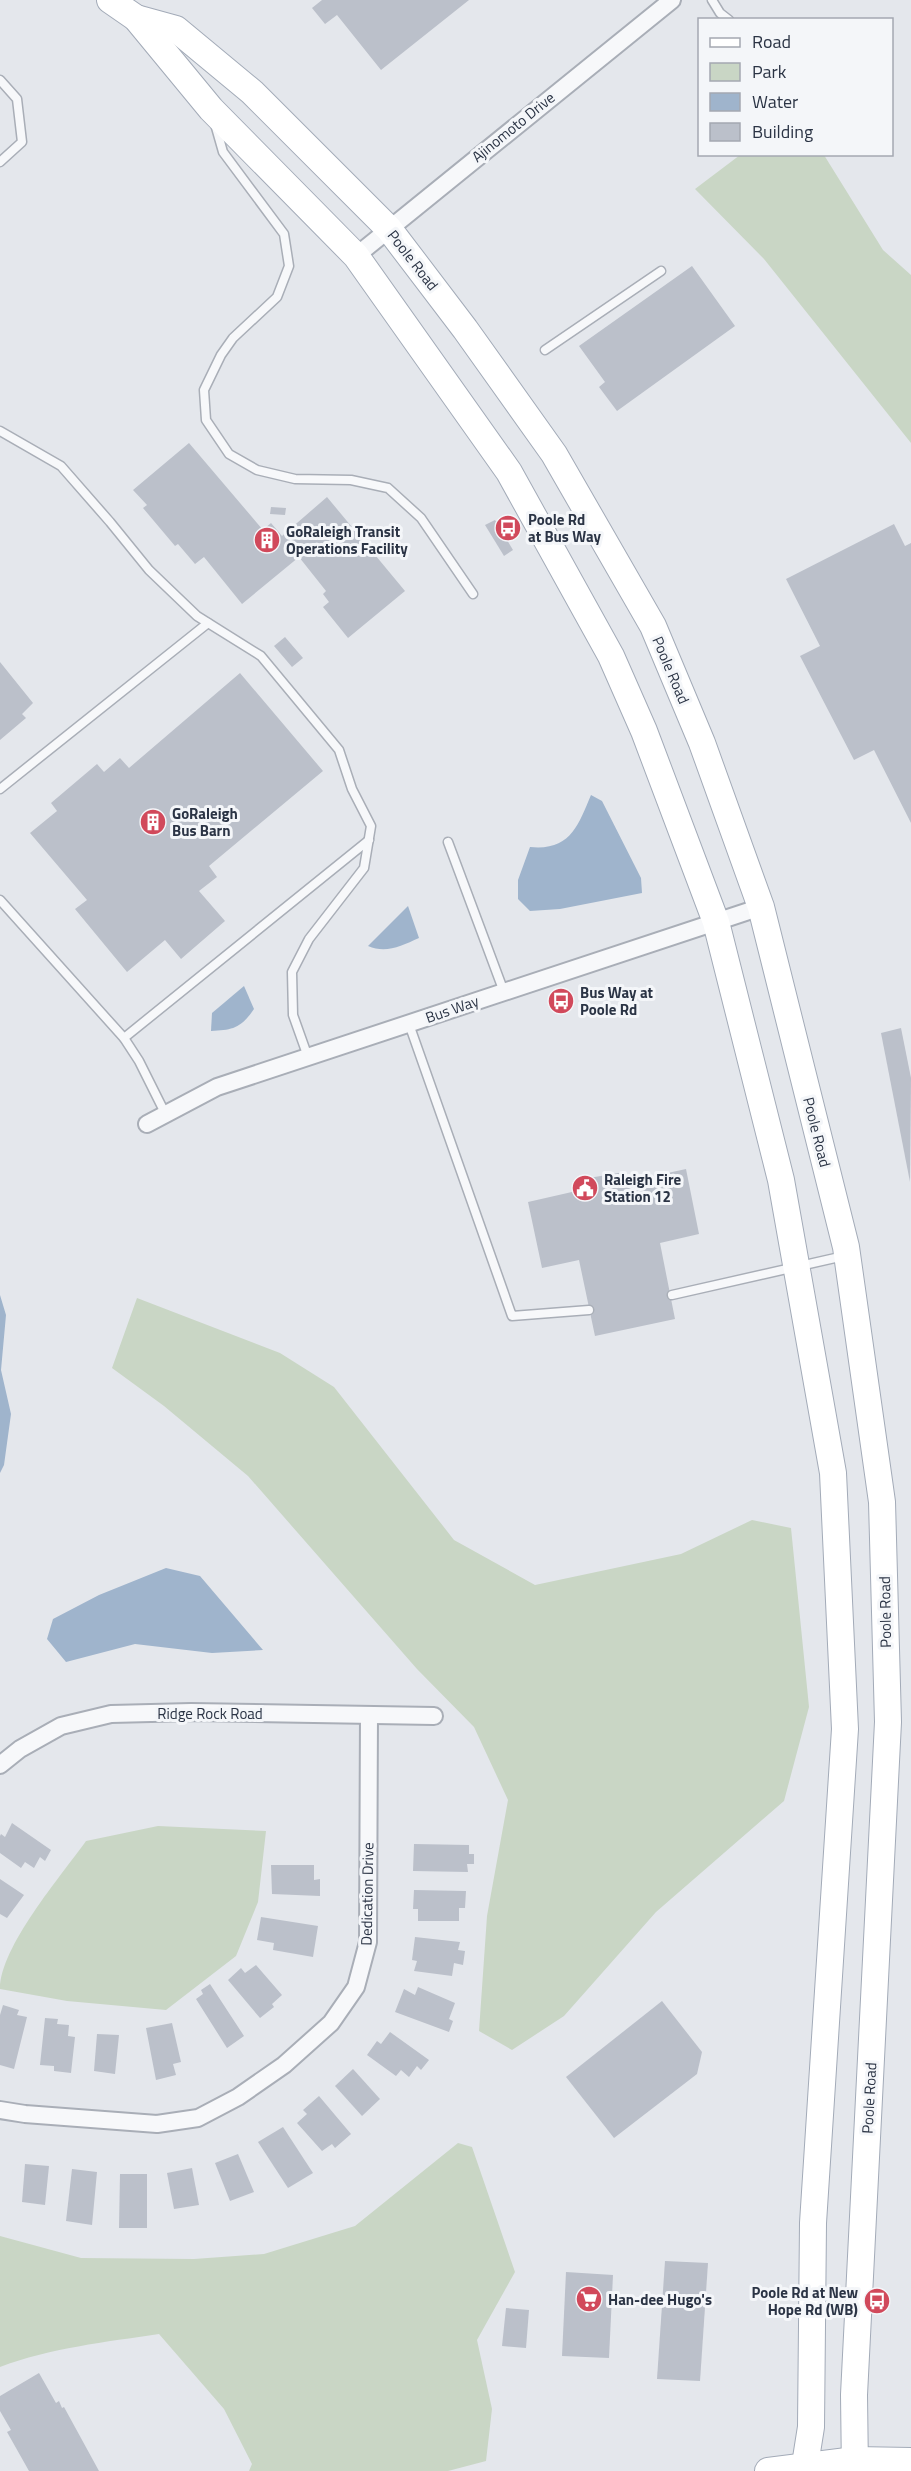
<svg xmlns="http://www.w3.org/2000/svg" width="911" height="2471" font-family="'Titillium Web',sans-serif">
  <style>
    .green { fill: #c9d6c5 }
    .water { fill: #9fb4cc }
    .building { fill: #bbc0ca }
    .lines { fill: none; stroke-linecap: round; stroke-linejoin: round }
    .service-casing { stroke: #a9aeb7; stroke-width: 11 }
    .minor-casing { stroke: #a9aeb7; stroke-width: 20 }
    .primary-casing { stroke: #a3abb8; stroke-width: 28 }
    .service { stroke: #f7f8fa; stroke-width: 8 }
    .minor { stroke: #f7f8fa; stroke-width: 16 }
    .primary { stroke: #fff; stroke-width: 26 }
    .labels { text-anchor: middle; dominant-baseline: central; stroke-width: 6; stroke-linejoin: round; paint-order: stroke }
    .street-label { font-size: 15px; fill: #2b3445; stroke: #f4f6f9 }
    .poi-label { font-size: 15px; font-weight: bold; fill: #2b3445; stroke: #f4f6f9; text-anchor: start }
  </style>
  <rect width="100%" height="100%" fill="#e4e7ec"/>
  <g class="green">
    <path d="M740,155H824L883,250L911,275V443L764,259L695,189Z"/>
    <path d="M137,1298L280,1353L334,1387L454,1540L535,1585L681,1554L752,1520L791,1528L809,1707L784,1801L656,1912L564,2016L512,2050L479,2031L487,1916L508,1800L474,1727L417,1669L248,1476L164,1406L112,1368Z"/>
    <path d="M158,1826L266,1831L258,1902L236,1956L166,2010L67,2001L0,1989C0,1947 61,1876 86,1841Z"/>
    <path d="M458,2143L472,2147L515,2272L477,2340L492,2409L486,2461L448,2471H249L252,2464L224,2409L159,2334C106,2342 50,2348 0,2367V2236L81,2258L194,2259L264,2254L355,2226Z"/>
  </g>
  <g class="water">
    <path d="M591,795L602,801L641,878L642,893L560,909L530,911L518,899V880L530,847C570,851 578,826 591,795Z"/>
    <path d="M408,906L419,938C401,946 386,954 368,946Z"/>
    <path d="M244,986L254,1009C241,1028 233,1030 211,1031L212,1013Z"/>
    <path d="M0,1295L6,1315L1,1370L11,1414L4,1465L0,1473Z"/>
    <path d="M166,1568L200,1576L263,1650L212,1653L135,1644L66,1662L47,1639L53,1619L99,1595Z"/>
  </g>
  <g class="building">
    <path d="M322,0H469L381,70L337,15L325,24L312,8Z"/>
    <path d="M692,266L735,326L617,411L599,387L605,382L579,346Z"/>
    <path d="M189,443L263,530L271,523L282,536L327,497L405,591L348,638L323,607L329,602L323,594L326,591L299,557L242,604L204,557L195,564L178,544L175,546L143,508L147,505L133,490Z"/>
    <path d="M271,507L286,508L285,515L270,514Z"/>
    <path d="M495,520L513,550L504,556L485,525Z"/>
    <path d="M894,524L905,546L911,543V823L874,750L854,760L800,656L820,646L786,579Z"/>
    <path d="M285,637L303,658L292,667L274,646Z"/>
    <path d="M0,662L33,703L22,714L26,718L0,740Z"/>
    <path d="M240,673L323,771L209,866L217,877L199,891L225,921L181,959L165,940L127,972L75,909L87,900L30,833L57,811L51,803L97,764L104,772L120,758L129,768Z"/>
    <path d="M570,998L572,1003L562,1006L560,1001Z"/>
    <path d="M901,1028L911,1078L910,1182L881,1033Z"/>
    <path d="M686,1169L699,1234L660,1243L675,1319L595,1336L579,1260L542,1268L528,1202L585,1189L583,1179L624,1172L626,1182Z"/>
    <path d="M12,1823L51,1850L45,1861L40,1857L34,1868L25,1862L21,1868L0,1853V1836L1,1834L5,1837Z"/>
    <path d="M414,1844L469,1845V1854H474V1864H467L468,1872L413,1871Z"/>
    <path d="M271,1865H314V1880L320,1879V1896L272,1894Z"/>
    <path d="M0,1879L24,1895L7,1918L0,1914Z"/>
    <path d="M414,1890L466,1891L465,1908H459V1921H418V1909H413Z"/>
    <path d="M261,1917L318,1926L313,1957L273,1950L274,1943L257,1940Z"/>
    <path d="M415,1937L460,1942L458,1950L465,1951L463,1965L454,1963L452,1976L414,1971L417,1961L412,1960Z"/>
    <path d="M256,1965L282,1995L272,2004L274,2007L260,2018L228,1980L241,1968L245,1973Z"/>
    <path d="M210,1984L244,2036L227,2048L196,1999L203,1994L201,1990Z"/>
    <path d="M418,1987L455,2003L449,2019L453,2021L449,2032L395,2012L404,1989L415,1995Z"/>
    <path d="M662,2001L702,2052L697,2074L614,2138L566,2077Z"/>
    <path d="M3,2005L19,2010L17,2015L27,2017L14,2069L0,2065V2015Z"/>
    <path d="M45,2018L58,2019L57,2024L69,2025L68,2036L75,2037L71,2073L54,2071V2066L40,2065Z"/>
    <path d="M172,2023L181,2062L173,2064L176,2075L156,2080L146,2028Z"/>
    <path d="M390,2032L429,2060L421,2070L417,2066L409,2077L401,2070L396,2076L367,2055L377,2041L381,2044Z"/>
    <path d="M97,2034L119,2035L115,2074L94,2071Z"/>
    <path d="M353,2069L380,2099L362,2116L335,2086Z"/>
    <path d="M319,2096L351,2134L335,2148L332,2144L322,2151L297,2123L307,2114L303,2110Z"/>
    <path d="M283,2127L313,2173L288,2188L258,2142Z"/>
    <path d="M238,2154L254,2192L230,2201L215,2163Z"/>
    <path d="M25,2164L49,2166L45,2205L22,2202Z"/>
    <path d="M192,2168L199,2205L174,2209L167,2173Z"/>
    <path d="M72,2169L97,2172L92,2225L66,2221Z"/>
    <path d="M120,2174H147V2228H119Z"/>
    <path d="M665,2261L708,2263L700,2381L657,2379Z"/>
    <path d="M566,2272L613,2275L609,2358L562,2356Z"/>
    <path d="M506,2308L529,2310L526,2348L502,2346Z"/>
    <path d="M39,2373L56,2403L59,2401L62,2408L64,2407L99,2471H29L7,2432L11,2430L0,2411V2396Z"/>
  </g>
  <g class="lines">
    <defs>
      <g id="service">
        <path d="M712,0L720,13L729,20"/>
        <path d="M0,80L17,99L22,142L0,162"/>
        <path d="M215,124L223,152L284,234L289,266L277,297L233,338L221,355L204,390L206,420L229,454L257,470L295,479L351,480L388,488L421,518L473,594"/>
        <path d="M545,350L661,271"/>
        <path d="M0,431L61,466L110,522L149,570L197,616L261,656L339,750L352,789L371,826L364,868L309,939L292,972L293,1015L308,1057"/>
        <path d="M0,789L208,623"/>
        <path d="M448,842L504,992"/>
        <path d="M0,900L124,1038L139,1061L166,1115"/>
        <path d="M409,1024L512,1316L589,1310"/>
        <path d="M124,1038L369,840"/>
        <path d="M672,1295L844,1256"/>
      </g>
      <g id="minor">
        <path d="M356,256L672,0"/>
        <path d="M147,1124L217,1087L761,907"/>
        <path d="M0,1765L20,1749L61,1726L111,1714L191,1712L434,1716"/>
        <path d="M0,2110L25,2114L157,2124L198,2118L238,2097L284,2065L331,2023L356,1987L368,1942L369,1715"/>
      </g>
      <g id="primary">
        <path d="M110,0L136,18L211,109L356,256L509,472L611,656L644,731L716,922L781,1180L833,1473L845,1729L813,2223L811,2427L804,2471"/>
        <path d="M136,18L176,29L252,92L389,229L465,329L554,454L653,626L702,743L761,907L846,1247L882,1502L888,1722L854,2395L855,2471"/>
        <path d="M768,2471L855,2460L911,2461"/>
      </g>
    </defs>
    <use href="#service" class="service-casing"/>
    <use href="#minor" class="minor-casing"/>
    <use href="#primary" class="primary-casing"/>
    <use href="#service" class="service"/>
    <use href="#minor" class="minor"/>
    <use href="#primary" class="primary"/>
  </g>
  <defs>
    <symbol id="bus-disc" viewBox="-11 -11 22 22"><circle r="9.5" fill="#d1495b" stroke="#f4f6f9"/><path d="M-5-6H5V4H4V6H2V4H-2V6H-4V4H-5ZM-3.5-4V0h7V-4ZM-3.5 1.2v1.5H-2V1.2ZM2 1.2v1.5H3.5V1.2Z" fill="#fff"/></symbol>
    <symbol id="building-disc" viewBox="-11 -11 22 22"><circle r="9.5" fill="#d1495b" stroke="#f4f6f9"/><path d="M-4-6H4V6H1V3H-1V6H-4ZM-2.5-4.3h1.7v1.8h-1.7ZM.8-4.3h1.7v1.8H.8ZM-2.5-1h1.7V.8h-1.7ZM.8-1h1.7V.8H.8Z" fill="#fff"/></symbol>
    <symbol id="civic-disc" viewBox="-11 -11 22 22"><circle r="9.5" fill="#d1495b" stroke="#f4f6f9"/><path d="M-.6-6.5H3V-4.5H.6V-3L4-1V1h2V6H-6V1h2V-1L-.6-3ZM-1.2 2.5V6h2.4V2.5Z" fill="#fff"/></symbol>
    <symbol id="supermarket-disc" viewBox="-11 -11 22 22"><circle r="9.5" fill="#d1495b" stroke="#f4f6f9"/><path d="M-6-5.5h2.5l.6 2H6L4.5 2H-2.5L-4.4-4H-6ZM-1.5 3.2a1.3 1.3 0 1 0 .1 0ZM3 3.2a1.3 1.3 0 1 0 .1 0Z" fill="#fff"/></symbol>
  </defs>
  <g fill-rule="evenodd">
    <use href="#bus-disc" x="493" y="513" width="30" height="30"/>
    <use href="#building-disc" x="252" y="525" width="30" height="30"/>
    <use href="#building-disc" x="138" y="807" width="30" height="30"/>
    <use href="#bus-disc" x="546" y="986" width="30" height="30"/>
    <use href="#civic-disc" x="570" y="1173" width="30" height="30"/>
    <use href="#supermarket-disc" x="574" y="2284" width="30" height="30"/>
    <use href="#bus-disc" x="862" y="2286" width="30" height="30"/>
  </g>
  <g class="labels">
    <g class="street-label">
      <text transform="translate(513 127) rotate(-39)">Ajinomoto Drive</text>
      <text transform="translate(413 260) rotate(52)">Poole Road</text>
      <text transform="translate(671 670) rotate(67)">Poole Road</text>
      <text transform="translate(452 1009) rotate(-19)">Bus Way</text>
      <text transform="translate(817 1132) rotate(76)">Poole Road</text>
      <text transform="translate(885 1612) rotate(-91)">Poole Road</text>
      <text x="210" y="1713">Ridge Rock Road</text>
      <text transform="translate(367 1894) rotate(-89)">Dedication Drive</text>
      <text transform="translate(869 2098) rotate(-87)">Poole Road</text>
    </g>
    <g class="poi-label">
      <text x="528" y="519">Poole Rd<tspan x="528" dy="17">at Bus Way</tspan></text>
      <text x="286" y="531">GoRaleigh Transit<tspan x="286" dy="17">Operations Facility</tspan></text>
      <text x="172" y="813">GoRaleigh<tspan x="172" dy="17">Bus Barn</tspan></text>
      <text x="580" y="992">Bus Way at<tspan x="580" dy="17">Poole Rd</tspan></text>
      <text x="604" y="1179">Raleigh Fire<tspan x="604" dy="17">Station 12</tspan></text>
      <text x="858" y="2292" text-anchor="end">Poole Rd at New<tspan x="858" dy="17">Hope Rd (WB)</tspan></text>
      <text x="608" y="2299">Han-dee Hugo's</text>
    </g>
  </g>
  <rect x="698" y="18" width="195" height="138" fill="#f4f6f9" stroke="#a4a8b1" stroke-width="1.5"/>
  <rect x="710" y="38" width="30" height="9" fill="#ffffff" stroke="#a4a8b1" stroke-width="1.5"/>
  <text x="752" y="48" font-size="18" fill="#2b3445">Road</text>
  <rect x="710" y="63" width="30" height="18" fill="#c9d6c5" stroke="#a4a8b1" stroke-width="1.5"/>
  <text x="752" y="78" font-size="18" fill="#2b3445">Park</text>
  <rect x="710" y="93" width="30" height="18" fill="#9fb4cc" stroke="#a4a8b1" stroke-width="1.5"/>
  <text x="752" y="108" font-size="18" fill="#2b3445">Water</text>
  <rect x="710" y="123" width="30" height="18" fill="#bbc0ca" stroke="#a4a8b1" stroke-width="1.5"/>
  <text x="752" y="138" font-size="18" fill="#2b3445">Building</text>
</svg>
